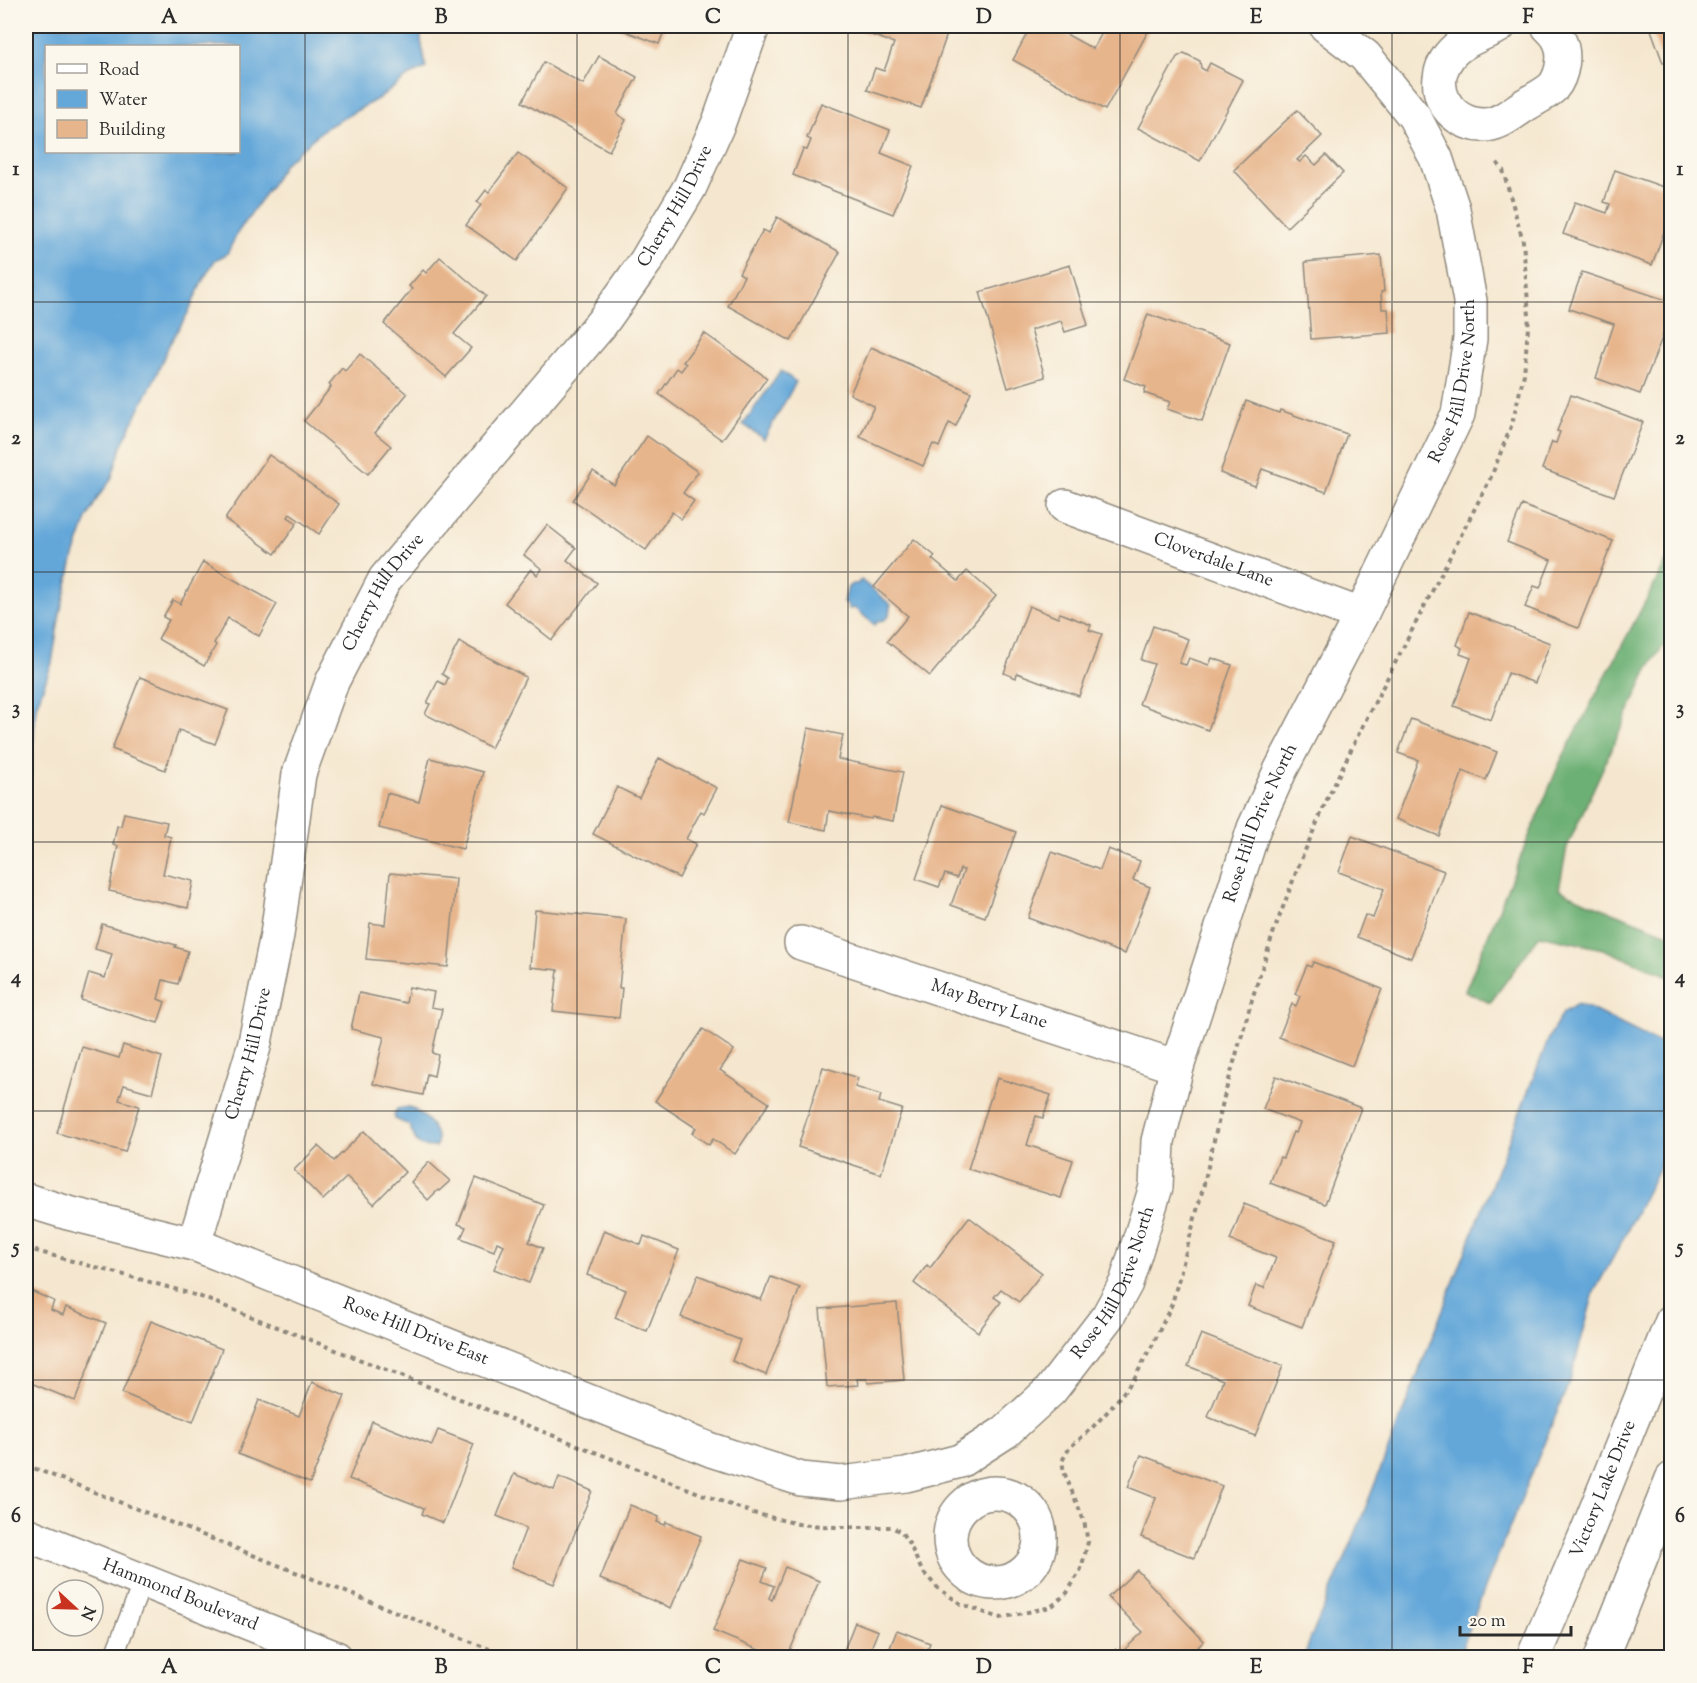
<svg xmlns="http://www.w3.org/2000/svg" width="1697" height="1683" font-family="'Sorts Mill Goudy',serif">
  <style>
    .forest { fill: #6db074; stroke: #4c6e50; stroke-width: 1.5 }
    .water { fill: #64a7d9; stroke: #486982; stroke-width: 1.5; fill-rule: evenodd }
    .building { fill: #e7b58c }
    .lines { fill: none; stroke-linecap: round; stroke-linejoin: round }
    .service-casing { stroke: #90897d; stroke-width: 21 }
    .minor-casing { stroke: #90897d; stroke-width: 36 }
    .tertiary-casing { stroke: #90897d; stroke-width: 36 }
    .path { stroke: #90897d; stroke-width: 4; stroke-dasharray: 4.5 4.5; stroke-linecap: butt }
    .service { stroke: #fff; stroke-width: 18 }
    .minor { stroke: #fff; stroke-width: 33 }
    .tertiary { stroke: #fff; stroke-width: 33 }
    .grid { fill: none; stroke: #2b2b2b; stroke-width: 1.5; stroke-opacity: 0.55 }
    .labels { text-anchor: middle; dominant-baseline: central; stroke-width: 6; stroke-linejoin: round; paint-order: stroke }
    .street-label { font-size: 18px; fill: #2b2b2b; stroke: #fbf7ec }
    .neatline { fill: none; stroke: #2b2b2b; stroke-width: 2 }
    .grid-label { font-size: 20px; text-anchor: middle; font-weight: bold; fill: #2b2b2b }
  </style>
  <rect width="100%" height="100%" fill="#fbf7ec"/>
  <filter id="ink" filterUnits="userSpaceOnUse"><feTurbulence type="fractalNoise" baseFrequency=".0167" numOctaves="2"/><feDisplacementMap in="SourceGraphic" scale="12" xChannelSelector="R" yChannelSelector="G"/><feConvolveMatrix kernelMatrix="1 2 1 2 8 2 1 2 1" color-interpolation-filters="sRGB"/></filter>
  <filter id="wash" filterUnits="userSpaceOnUse"><feTurbulence type="fractalNoise" baseFrequency=".008" numOctaves="4" result="noise"/><feDisplacementMap in="SourceGraphic" scale="24" xChannelSelector="R" yChannelSelector="G"/><feGaussianBlur stdDeviation="1.35" result="paint"/><feColorMatrix in="noise" values="0 0 0 0 0 0 0 0 0 0 0 0 0 0 0 0 0 1.4 0 .05"/><feComposite in="paint" operator="in"/></filter>
  <g filter="url(#wash)">
    <rect width="100%" height="100%" fill="#f5e7cf"/>
    <path class="forest" d="M1671,553V635L1649,667L1567,847L1559,889L1589,903L1671,935V977L1603,949L1540,935L1490,1003L1465,991L1559,764Z"/>
    <g class="water">
      <path d="M26,26H422L421,40L426,68L412,74L379,98L324,129L284,164L271,185L238,232L227,254L215,260L203,280L187,315L169,345L156,376L122,444L111,480L98,497L87,519L74,556L60,613L52,663L36,707L29,796L26,805ZM46,46H238V152H46Z"/>
      <path d="M781,371L796,382L764,439L743,424Z"/>
      <path d="M861,580L891,605L890,607L889,616L884,620L878,621L875,625L854,608L849,609L847,604L844,602L848,587L852,584H857Z"/>
      <path d="M1577,1004L1591,1009L1671,1049V1146L1663,1159L1619,1247L1594,1292L1571,1378L1493,1568L1464,1641L1463,1657H1304L1310,1640L1356,1532L1550,1035L1563,1013Z"/>
      <path d="M409,1107C422,1113 443,1131 436,1147C432,1146 425,1148 422,1146C414,1143 413,1131 409,1125L395,1119L394,1114L397,1109Z"/>
    </g>
    <g id="blocks">
      <g class="building">
        <path d="M612,26H666L659,44Z"/>
        <path d="M846,26H950L921,108L867,90L875,68L884,71L894,43Z"/>
        <path d="M1031,26L1039,28L1041,26H1062L1069,29L1066,34L1093,49L1106,26H1151L1105,110L1013,60Z"/>
        <path d="M1654,26H1672V60L1663,63L1650,27Z"/>
        <path d="M1184,53L1200,61L1201,68L1206,71L1210,63L1243,80L1200,161L1138,128L1177,57Z"/>
        <path d="M599,56L637,77L617,114L626,120L609,151L522,102L544,62L583,84Z"/>
        <path d="M821,103L890,130L881,153L913,166L893,214L793,175L803,149L807,150L811,140L807,138Z"/>
        <path d="M1297,110L1322,136L1297,160L1300,162L1306,156L1316,165L1326,155L1343,173L1287,227L1234,170Z"/>
        <path d="M518,153L568,188L517,261L466,225L481,205L477,202L486,190L489,192Z"/>
        <path d="M1615,170L1672,190V210L1652,265L1563,234L1575,202L1607,213L1610,204L1604,202Z"/>
        <path d="M777,217L840,252L791,341L728,306L744,276L739,273L763,230L769,233Z"/>
        <path d="M1381,255L1384,291L1381,292L1382,309H1388L1390,333L1311,339L1305,262Z"/>
        <path d="M440,257L486,296L454,334L471,348L446,377L384,324L412,289L409,286L423,270L426,273Z"/>
        <path d="M1070,265L1088,325L1065,332L1061,321L1031,330L1045,377L1008,388L980,292Z"/>
        <path d="M1582,272L1672,302V312L1640,394L1596,378L1614,324L1569,309Z"/>
        <path d="M1148,314L1230,343L1202,421L1167,409L1170,402L1144,393L1146,387L1124,379Z"/>
        <path d="M704,333L767,378L722,440L659,394L677,368L681,371L686,364L683,362Z"/>
        <path d="M871,347L971,392L956,426L949,423L939,447L933,444L923,466L860,437L874,406L850,394Z"/>
        <path d="M360,354L407,394L375,433L391,446L368,474L304,421L331,387L329,384L342,368L345,371Z"/>
        <path d="M1571,395L1643,422L1614,496L1542,469L1552,442L1556,443L1560,432L1557,431Z"/>
        <path d="M1246,401L1279,413L1280,410L1347,434L1326,492L1262,469L1255,486L1220,473Z"/>
        <path d="M647,436L698,472L683,493L694,501L681,519L672,512L646,550L573,500L593,471L614,485Z"/>
        <path d="M269,455L339,504L319,534L290,514L288,517L297,523L275,554L225,519Z"/>
        <path d="M1522,505L1613,541L1578,628L1525,607L1534,586L1540,588L1551,560L1507,542Z"/>
        <path d="M547,525L576,548L567,560L597,583L552,640L505,603L531,569L537,575L542,569L524,555Z"/>
        <path d="M914,539L935,556L932,559L958,581L967,571L996,596L930,676L887,641L908,616L874,587Z"/>
        <path d="M203,562L277,604L259,636L228,618L214,643L216,645L204,666L158,639L169,620L163,617L173,600L180,604Z"/>
        <path d="M1029,606L1058,618L1060,613L1091,625L1089,630L1102,634L1079,696L1017,673L1016,678L1004,673Z"/>
        <path d="M1469,612L1550,643L1535,683L1508,673L1491,720L1454,706L1471,658L1460,654L1462,648L1457,645Z"/>
        <path d="M1153,626L1188,639L1179,663L1186,665L1189,658L1209,665L1212,658L1232,665L1208,730L1139,704L1154,664L1141,660Z"/>
        <path d="M459,642L526,677L491,748L425,714L430,704L427,703L438,681L445,685L448,678L442,674Z"/>
        <path d="M140,677L228,710L215,744L179,730L165,770L112,749Z"/>
        <path d="M1411,719L1497,752L1486,780L1463,771L1439,836L1396,819L1418,760L1398,753Z"/>
        <path d="M808,728L843,735L838,759L903,772L893,821L872,817L871,819L829,811L826,830L789,822Z"/>
        <path d="M430,758L483,772L463,849L379,828L387,793L419,802Z"/>
        <path d="M659,758L717,788L704,813L701,811L686,839L696,844L679,878L593,834L617,787L639,798Z"/>
        <path d="M942,805L1016,832L985,917L951,905L964,870L960,869L957,878L945,874L939,887L916,879Z"/>
        <path d="M124,813L167,822L164,835L171,837L163,874L193,881L188,908L109,891L118,846L113,845L117,826H121Z"/>
        <path d="M1352,836L1444,871L1411,958L1357,937L1365,915L1373,918L1384,889L1339,872Z"/>
        <path d="M1108,849L1140,861L1133,880L1150,887L1125,954L1028,918L1052,852L1100,870Z"/>
        <path d="M390,873L456,879L448,967L366,959L370,923L385,925Z"/>
        <path d="M535,910L626,919L619,988H622L619,1018L553,1011L558,970L530,967Z"/>
        <path d="M102,924L176,945L175,947L188,951L178,984L163,980L158,999L165,1002L158,1023L81,1000L89,973L105,978L112,954L95,949Z"/>
        <path d="M1313,962L1382,989L1352,1066L1279,1037L1292,1004L1296,1006L1300,996L1295,994L1307,965L1311,967Z"/>
        <path d="M409,987L434,992L431,1007L442,1009L432,1053L438,1055L434,1076L427,1074L423,1095L373,1084L384,1037L351,1029L359,993L406,1003Z"/>
        <path d="M703,1029L734,1050L720,1070L769,1103L735,1154L713,1139L709,1145L692,1133L696,1128L655,1101Z"/>
        <path d="M123,1045L162,1057L152,1093L124,1085L119,1100L139,1106L125,1152L57,1133L82,1047L119,1058Z"/>
        <path d="M823,1067L858,1078L855,1087L881,1095L879,1102L902,1109L881,1174L798,1147Z"/>
        <path d="M1276,1076L1361,1108L1325,1204L1270,1183L1280,1157L1283,1158L1293,1132L1296,1133L1300,1123L1263,1109Z"/>
        <path d="M997,1078L1051,1095L1043,1118L1036,1116L1027,1145L1073,1160L1061,1198L968,1169Z"/>
        <path d="M364,1131L405,1172L374,1204L347,1177L323,1200L294,1170L318,1146L334,1161Z"/>
        <path d="M429,1162L450,1181L439,1191L438,1190L428,1200L411,1182Z"/>
        <path d="M476,1178L544,1205L529,1242L543,1248L529,1283L494,1269L504,1245L497,1242L494,1251L461,1238L466,1227L458,1224Z"/>
        <path d="M1244,1204L1336,1240L1302,1327L1248,1306L1256,1285L1264,1288L1276,1258L1230,1240Z"/>
        <path d="M969,1217L1042,1273L1019,1302L1001,1289L994,1297L1001,1302L978,1332L914,1283L927,1265L930,1268Z"/>
        <path d="M604,1230L641,1245L644,1236L679,1250L647,1331L615,1318L626,1290L587,1275Z"/>
        <path d="M698,1275L761,1300L771,1277L800,1288L766,1375L732,1361L740,1340L681,1317Z"/>
        <path d="M26,1289L54,1301L51,1310L63,1315L66,1307L106,1323L75,1401L26,1381Z"/>
        <path d="M897,1303L904,1380L868,1383L867,1379H857L858,1385L827,1387L820,1309Z"/>
        <path d="M151,1321L222,1349L193,1422L122,1393Z"/>
        <path d="M1201,1334L1283,1366L1255,1436L1208,1417L1223,1380L1188,1366Z"/>
        <path d="M312,1382L345,1396L310,1483L238,1454L259,1400L299,1416Z"/>
        <path d="M372,1421L432,1445L438,1430L474,1444L443,1523L422,1514L424,1508L349,1479Z"/>
        <path d="M1141,1455L1222,1486L1194,1558L1141,1537L1156,1498L1128,1487Z"/>
        <path d="M514,1474L554,1490L559,1477L592,1491L554,1584L511,1567L526,1528L497,1516Z"/>
        <path d="M630,1505L659,1517L657,1522L665,1525L666,1522L701,1536L671,1608L600,1579Z"/>
        <path d="M743,1559L767,1568L762,1581L774,1586L769,1598L772,1600L785,1567L819,1581L787,1658H779L713,1631Z"/>
        <path d="M1137,1570L1204,1641L1187,1658H1106L1115,1649L1120,1654L1143,1632L1108,1597Z"/>
        <path d="M855,1622L878,1631L871,1648L883,1652L881,1658H841Z"/>
        <path d="M897,1630L930,1643L924,1658H886Z"/>
      </g>
    </g>
  </g>
  <g filter="url(#ink)">
    <use href="#blocks" fill-opacity="0" stroke="#90897d" stroke-width="1.5"/>
    <g class="lines">
      <defs>
        <path id="service" d="M113,1658L143,1581"/>
        <g id="minor">
          <path d="M1499,26C1483,34 1460,41 1449,56C1427,85 1446,123 1482,125C1497,126 1510,115 1522,107C1531,101 1546,94 1553,87C1563,75 1566,53 1559,40C1557,35 1551,29 1548,26"/>
          <path id="s1" d="M1065,506L1361,615"/>
          <path id="s2" d="M801,943L1177,1067"/>
          <path id="s3" d="M26,1200L68,1213L194,1244L711,1450L801,1479L841,1483L906,1475L960,1461L1005,1432L1051,1390L1108,1316L1126,1283L1156,1187L1158,1141L1177,1067L1254,828L1280,771L1361,615L1458,414L1470,339V301L1453,209L1436,158L1414,116L1365,56L1326,26"/>
          <path id="s4" d="M194,1244L254,1047L277,935L299,774L332,682L385,579L601,324L646,261L690,187L719,122L753,26"/>
          <circle cx="995" cy="1538" r="45"/>
          <path id="s5" d="M1533,1658L1587,1532L1672,1321"/>
          <path d="M1601,1658L1672,1479"/>
        </g>
        <g id="tertiary">
          <path id="s6" d="M26,1534L336,1658"/>
        </g>
      </defs>
      <use href="#service" class="service-casing"/>
      <use href="#minor" class="minor-casing"/>
      <use href="#tertiary" class="tertiary-casing"/>
      <g class="path">
        <path d="M1409,26L1421,33"/>
        <path d="M26,1248C84,1265 143,1279 201,1297L704,1495L753,1513L798,1524L835,1527H892L902,1533L910,1545L922,1571L938,1588L961,1604L1000,1618L1051,1607L1067,1593L1081,1569L1088,1542L1084,1521L1064,1472L1062,1461L1070,1447L1088,1432L1111,1408L1134,1379L1153,1344L1172,1304L1203,1188L1224,1097L1253,996L1274,931L1300,862L1329,795L1361,729L1491,477L1512,424L1524,374L1529,316L1523,241L1503,170L1495,160"/>
        <path d="M26,1465L512,1658"/>
      </g>
      <use href="#service" class="service"/>
      <use href="#minor" class="minor"/>
      <use href="#tertiary" class="tertiary"/>
    </g>
  </g>
  <path class="grid" d="M305,26V1658M577,26V1658M848,26V1658M1120,26V1658M1392,26V1658M26,302H1672M26,572H1672M26,842H1672M26,1111H1672M26,1380H1672"/>
  <g class="labels">
    <g class="street-label">
      <text stroke="none"><textPath href="#s4" startOffset="1170">Cherry Hill Drive</textPath></text>
      <text stroke="none"><textPath href="#s3" startOffset="2200">Rose Hill Drive North</textPath></text>
      <text stroke="none"><textPath href="#s1" startOffset="158">Cloverdale Lane</textPath></text>
      <text stroke="none"><textPath href="#s4" startOffset="684">Cherry Hill Drive</textPath></text>
      <text stroke="none"><textPath href="#s3" startOffset="1714">Rose Hill Drive North</textPath></text>
      <text stroke="none"><textPath href="#s2" startOffset="198">May Berry Lane</textPath></text>
      <text stroke="none"><textPath href="#s4" startOffset="198">Cherry Hill Drive</textPath></text>
      <text stroke="none"><textPath href="#s3" startOffset="1228">Rose Hill Drive North</textPath></text>
      <text stroke="none"><textPath href="#s3" startOffset="412">Rose Hill Drive East</textPath></text>
      <text stroke="none"><textPath href="#s5" startOffset="183">Victory Lake Drive</textPath></text>
      <text stroke="none"><textPath href="#s6" startOffset="166">Hammond Boulevard</textPath></text>
    </g>
  </g>
  <rect width="1697" height="1683" fill="none" stroke="#fbf7ec" stroke-width="66"/>
  <rect x="45" y="45" width="195" height="108" fill="#fbf7ec" stroke="#a8a59f" stroke-width="1.5"/>
  <rect x="57" y="64" width="30" height="9" fill="#ffffff" stroke="#a8a59f" stroke-width="1.5"/>
  <text x="99" y="75" font-size="18" fill="#2b2b2b">Road</text>
  <rect x="57" y="90" width="30" height="18" fill="#64a7d9" stroke="#a8a59f" stroke-width="1.5"/>
  <text x="99" y="105" font-size="18" fill="#2b2b2b">Water</text>
  <rect x="57" y="120" width="30" height="18" fill="#e7b58c" stroke="#a8a59f" stroke-width="1.5"/>
  <text x="99" y="135" font-size="18" fill="#2b2b2b">Building</text>
  <g transform="translate(75 1608) rotate(112)"><circle r="28" fill="#fbf7ec" stroke="#a8a59f" stroke-width="1.5"/>
  <path d="M0-4.5L10 22L0 15L-10 22Z" fill="#c8321e"/>
  <text y="-9" font-size="16" font-weight="bold" text-anchor="middle" fill="#2b2b2b">N</text>
  </g>
  <path d="M1460 1626v9h111v-9" fill="none" stroke="#2b2b2b" stroke-width="3"/>
  <text x="1469" y="1626" font-size="18" fill="#2b2b2b" stroke="#fbf7ec" stroke-width="4.5" paint-order="stroke">20 m</text>
  <rect x="33" y="33" width="1631" height="1617" class="neatline"/>
  <g class="grid-label">
    <text x="169" y="23">A</text>
    <text x="441" y="23">B</text>
    <text x="713" y="23">C</text>
    <text x="984" y="23">D</text>
    <text x="1256" y="23">E</text>
    <text x="1528" y="23">F</text>
    <text x="16" y="175">1</text>
    <text x="1680" y="175">1</text>
    <text x="16" y="444">2</text>
    <text x="1680" y="444">2</text>
    <text x="16" y="714">3</text>
    <text x="1680" y="714">3</text>
    <text x="16" y="983">4</text>
    <text x="1680" y="983">4</text>
    <text x="16" y="1253">5</text>
    <text x="1680" y="1253">5</text>
    <text x="16" y="1522">6</text>
    <text x="1680" y="1522">6</text>
    <text x="169" y="1673">A</text>
    <text x="441" y="1673">B</text>
    <text x="713" y="1673">C</text>
    <text x="984" y="1673">D</text>
    <text x="1256" y="1673">E</text>
    <text x="1528" y="1673">F</text>
  </g>
</svg>
